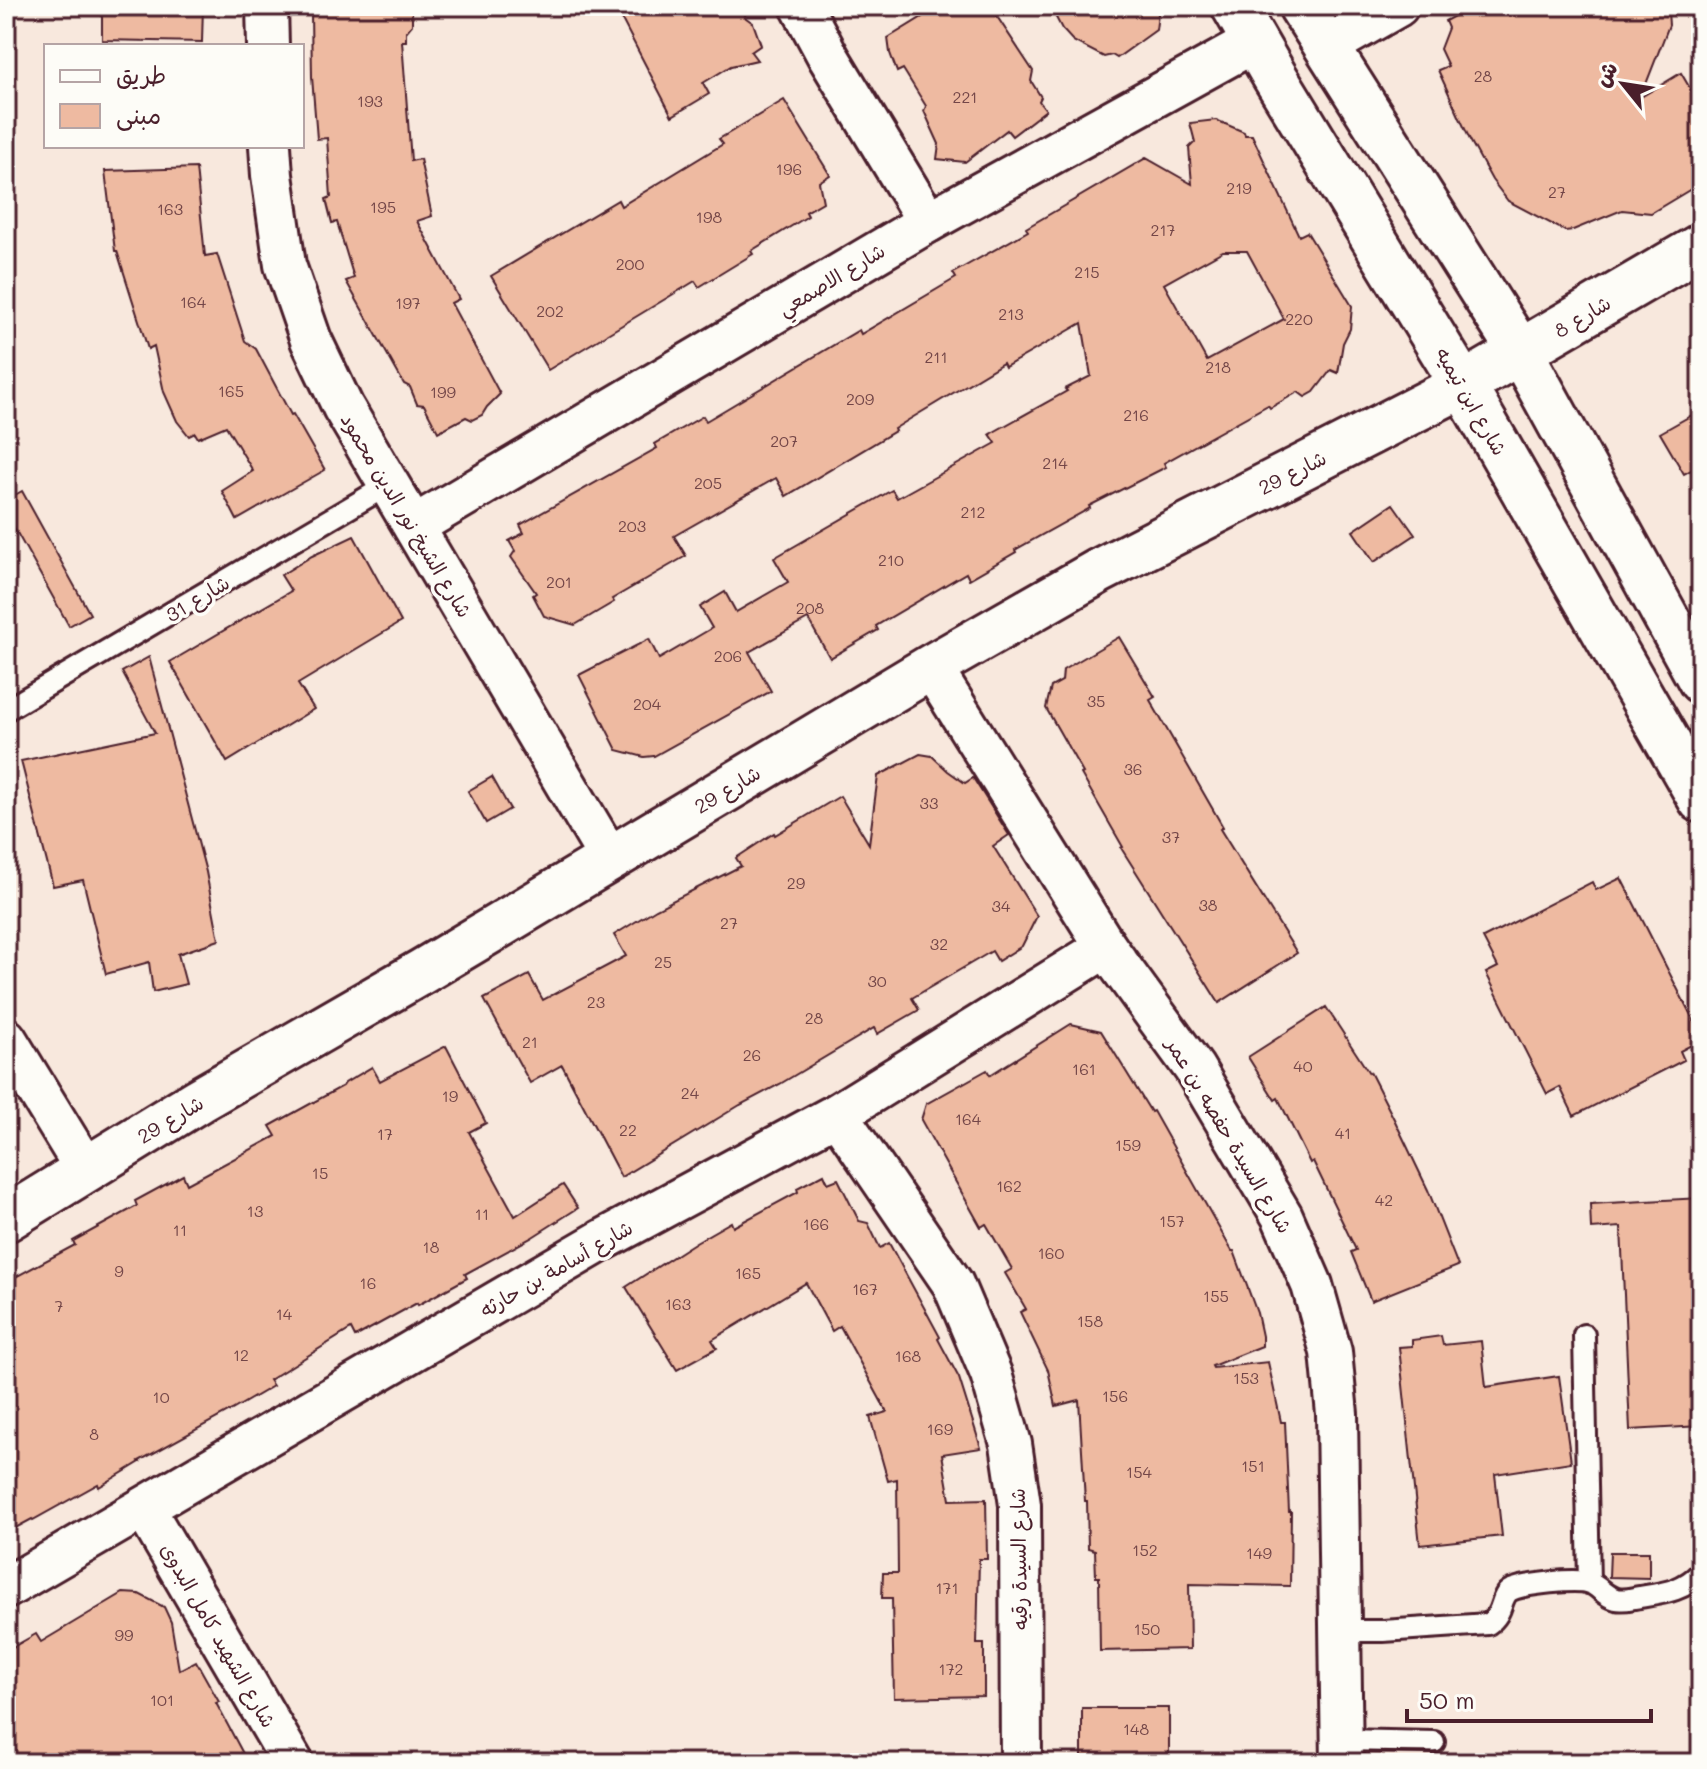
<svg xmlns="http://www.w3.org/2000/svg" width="1707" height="1769" font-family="Mali,'Playpen Sans Arabic',sans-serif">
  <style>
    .building { fill: #eebaa1; stroke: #4a1f2b; stroke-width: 2; fill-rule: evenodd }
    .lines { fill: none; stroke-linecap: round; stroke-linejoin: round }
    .lane-casing { stroke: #4a1f2b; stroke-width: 26 }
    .street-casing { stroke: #4a1f2b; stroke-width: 46 }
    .secondary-casing { stroke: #4a1f2b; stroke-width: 50 }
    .lane { stroke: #fdfcf7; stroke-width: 20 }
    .street { stroke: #fdfcf7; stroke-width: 40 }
    .secondary { stroke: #fdfcf7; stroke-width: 44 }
    .labels { text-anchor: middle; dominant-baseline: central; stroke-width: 7; stroke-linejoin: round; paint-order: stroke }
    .number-label { font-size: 16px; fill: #734648 }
    .street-label { font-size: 20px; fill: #4a1f2b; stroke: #fdfcf7 }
  </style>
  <rect width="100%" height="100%" fill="#f8e8dd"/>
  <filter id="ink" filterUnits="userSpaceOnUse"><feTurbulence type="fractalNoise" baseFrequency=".0125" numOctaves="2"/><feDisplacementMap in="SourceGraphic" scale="16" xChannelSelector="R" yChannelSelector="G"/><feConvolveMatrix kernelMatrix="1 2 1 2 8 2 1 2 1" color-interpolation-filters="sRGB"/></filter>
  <g filter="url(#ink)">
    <g class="building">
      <path d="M102,6H203L202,42L102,40Z"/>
      <path d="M324,6H412V25L406,32V41H402L411,161L420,159L432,216L417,221L459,299L451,303L500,394L487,407L482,415L472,420L466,417L438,432L424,405L417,404L410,387L404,384L346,281L354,278L337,222L332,223L326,199L331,197L327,138L317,139L312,77L311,13H319Z"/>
      <path d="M634,6H742L746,18L753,23L761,45L751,52L757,60L731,66L703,83L709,94L672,116L619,14Z"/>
      <path d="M917,6H990L1033,71L1031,81L1041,97L1039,101L1046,110L1012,136L1007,130L965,162L937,159L939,144L924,111L926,106L903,69L897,72L890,53L888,38L922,17Z"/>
      <path d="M1050,6H1159L1156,30L1117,58L1112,55L1104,57L1073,41L1062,29Z"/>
      <path d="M1473,6H1660L1668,12L1669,25L1641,97L1681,73L1701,107V183L1651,213L1622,210L1573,230L1565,231L1508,201L1492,180L1470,140L1438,70L1448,66L1440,49L1448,28L1445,21Z"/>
      <path d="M784,100L830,175L819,182L823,202L806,212L808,216L751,251L753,254L699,287L695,281L548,370L491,276L618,200L621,206L723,144L719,139Z"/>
      <path d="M1216,120L1244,132L1245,135H1252L1299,236L1307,232L1352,306L1350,329L1343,343L1338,373L1331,370L1314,392L1305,397L1298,392L1270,408L1268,405L1164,463L1166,467L1089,506L1090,508L1015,550L1016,552L969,579L966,573L876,626L878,630L830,658L808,619L749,652L771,691L654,756L644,757L617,750L579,675L649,639L659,659L712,628L700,607L725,592L736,612L788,582L774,558L892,490L897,498L996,443L990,434L1067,391L1065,389L1091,376L1082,323L1005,367L1003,363L910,419L894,429L895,431L786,496L776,478L674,536L686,556L612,599L614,602L575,625L544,616L533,595L536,593L511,557L515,551L509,541L524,533L520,525L657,448L655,444L703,416L706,421L859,330L861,334L956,278L953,273L1028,231L1026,228L1146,158L1192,184L1189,148L1195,142L1190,123ZM1223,251H1247L1284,319L1207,361L1164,284Z"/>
      <path d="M196,168L205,256L217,254L245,341L256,349L291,415L293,414L325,470L237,520L222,491L253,471L226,426L198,438L195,433L189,436L177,421L164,392L154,346L148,349L117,251H115L105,171Z"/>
      <path d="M1701,410V465L1684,474L1660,433Z"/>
      <path d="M22,491L90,614L69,626L6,513V500Z"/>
      <path d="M1393,504L1415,535L1374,562L1353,531Z"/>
      <path d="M354,536L401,622L298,684L314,709L227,762L170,662L291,591L281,575L312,556Z"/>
      <path d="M1119,637L1155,697L1150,700L1223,827L1220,829L1297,953L1219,1003L1121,848L1123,847L1081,774L1083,773L1046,708L1051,687L1062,681L1063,670Z"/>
      <path d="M149,657L206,872L219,940L178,954L186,984L153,992L149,962L106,974L83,880L53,886L21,761L155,733L122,672Z"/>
      <path d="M920,754L932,756L948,771L965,783L973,778L1009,835L993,846L1037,916L1022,946L998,961L992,951L912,998L919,1010L877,1034L874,1028L780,1084L740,1105L621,1177L562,1065L530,1083L484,999L529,975L543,1000L626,956L614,935L656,909L741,866L736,858L774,833L775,835L840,796L869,844L878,776Z"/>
      <path d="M492,777L510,809L486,823L468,791Z"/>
      <path d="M1621,878L1701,1035V1040L1680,1051L1684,1060L1574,1116L1560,1087L1547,1094L1486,973L1498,967L1483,938L1592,882L1596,890Z"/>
      <path d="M1326,1007L1369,1073L1370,1072L1394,1119L1428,1190L1458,1266L1371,1301L1351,1252L1356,1250L1313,1161L1310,1163L1278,1098L1275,1100L1248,1057Z"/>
      <path d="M1071,1024L1101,1031L1151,1112L1153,1111L1232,1251H1234L1257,1313L1262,1336V1346L1212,1366L1213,1368L1268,1362L1281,1422H1285L1289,1512H1291L1290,1586L1189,1584L1190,1649L1100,1651L1099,1577H1096L1095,1550L1088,1548L1087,1501H1085L1079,1400L1056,1406L1048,1370L1020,1312L1026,1309L1005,1273L1012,1269L986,1224L981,1227L921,1120L926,1104L987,1070L990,1075Z"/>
      <path d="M446,1046L486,1123L469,1132L515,1216L563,1185L578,1208L531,1238L465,1274L467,1278L418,1305L417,1303L355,1337L351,1329L269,1380L273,1386L232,1410L139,1461L140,1462L99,1487L98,1484L33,1520L32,1519L6,1533V1282L75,1245L73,1241L137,1206L135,1201L183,1175L187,1184L276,1136L270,1126L343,1086L345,1083L372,1067L380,1081Z"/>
      <path d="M824,1174L828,1183L838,1179L859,1221L868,1223L880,1248L889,1243L940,1337L938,1339L959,1378L981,1448L942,1454L950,1500L986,1499L987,1559H979L977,1644H984V1696L894,1698L892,1598H882L883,1573H898L897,1479L888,1481L870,1417L887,1412L840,1326L832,1331L806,1283L712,1340L717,1348L677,1370L626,1287L696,1242L731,1222L733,1227L798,1192L797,1188Z"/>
      <path d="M1701,1198V1426L1630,1430L1621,1227L1591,1229L1590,1204Z"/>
      <path d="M1441,1336L1443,1345L1481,1341L1486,1387L1559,1376L1571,1462L1495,1474L1502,1536L1420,1545L1399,1347L1412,1346V1340Z"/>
      <path d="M1610,1552H1649V1578L1609,1577Z"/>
      <path d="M123,1593L139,1594L164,1607L171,1622L179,1670L196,1661L219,1702L216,1703L248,1763H6V1651L36,1634L41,1642Z"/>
      <path d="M1082,1708H1169V1756L1082,1757Z"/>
    </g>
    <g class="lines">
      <defs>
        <g id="lane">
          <path d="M6,710L388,485"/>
          <path d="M1584,1335L1589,1583"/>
          <path d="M1341,1631H1383L1488,1624C1505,1613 1499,1596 1511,1590C1525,1584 1576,1578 1590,1583C1600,1587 1604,1596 1616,1599C1625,1601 1632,1598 1640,1597C1664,1593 1684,1591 1701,1572"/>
          <path d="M1343,1740L1434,1742"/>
        </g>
        <g id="street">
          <path d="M267,6L268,46"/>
          <path d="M801,6L829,58L928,222"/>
          <path d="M1326,47L1398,6"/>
          <path d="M270,146L272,175L285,265L311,340L343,407L610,859"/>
          <path d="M414,526L928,222L1254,42"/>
          <path d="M931,667L1106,947L1194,1068L1282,1216L1312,1285L1331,1352L1337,1414L1342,1763"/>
          <path d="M6,1039L86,1170"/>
          <path d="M837,1114L953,1284L991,1374L1011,1444L1020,1505L1021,1763"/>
          <path d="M144,1508L293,1763"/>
          <path d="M6,1588L601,1241L837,1114L1106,947"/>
        </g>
        <g id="secondary">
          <path d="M1234,6L1275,77L1463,385L1701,800"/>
          <path d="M1301,6L1521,353L1701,681"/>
          <path d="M6,1219L199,1100L423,971L931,667L1099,571L1463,385L1701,246"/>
        </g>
      </defs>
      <use href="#lane" class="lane-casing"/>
      <use href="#street" class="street-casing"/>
      <use href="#secondary" class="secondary-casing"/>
      <use href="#lane" class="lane"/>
      <use href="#street" class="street"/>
      <use href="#secondary" class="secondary"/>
    </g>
  </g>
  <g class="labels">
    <g class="number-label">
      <text x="1483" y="75">28</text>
      <text x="965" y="96">221</text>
      <text x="370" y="100">193</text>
      <text x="789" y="168">196</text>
      <text x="1239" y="187">219</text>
      <text x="1557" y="191">27</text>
      <text x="383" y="206">195</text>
      <text x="170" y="208">163</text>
      <text x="709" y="216">198</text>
      <text x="1163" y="229">217</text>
      <text x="630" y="263">200</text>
      <text x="1087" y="271">215</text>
      <text x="193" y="301">164</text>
      <text x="408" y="302">197</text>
      <text x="550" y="310">202</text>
      <text x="1011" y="313">213</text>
      <text x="1299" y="318">220</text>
      <text x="936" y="356">211</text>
      <text x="1218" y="366">218</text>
      <text x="231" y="390">165</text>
      <text x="443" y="391">199</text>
      <text x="860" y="398">209</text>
      <text x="1136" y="414">216</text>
      <text x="784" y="440">207</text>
      <text x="1055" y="462">214</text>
      <text x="708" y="482">205</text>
      <text x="973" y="511">212</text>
      <text x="632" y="525">203</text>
      <text x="891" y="559">210</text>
      <text x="559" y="581">201</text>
      <text x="810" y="607">208</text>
      <text x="728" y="655">206</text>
      <text x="1096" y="700">35</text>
      <text x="647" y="703">204</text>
      <text x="1133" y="768">36</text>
      <text x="929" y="802">33</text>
      <text x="1171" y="836">37</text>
      <text x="796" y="882">29</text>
      <text x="1208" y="904">38</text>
      <text x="1001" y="905">34</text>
      <text x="729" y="922">27</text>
      <text x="939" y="943">32</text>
      <text x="663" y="961">25</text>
      <text x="877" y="980">30</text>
      <text x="596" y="1001">23</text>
      <text x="814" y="1017">28</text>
      <text x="530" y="1041">21</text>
      <text x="752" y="1054">26</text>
      <text x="1303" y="1065">40</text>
      <text x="1084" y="1068">161</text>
      <text x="690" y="1092">24</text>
      <text x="450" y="1095">19</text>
      <text x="968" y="1118">164</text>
      <text x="628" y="1129">22</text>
      <text x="1343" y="1132">41</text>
      <text x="385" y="1133">17</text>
      <text x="1128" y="1144">159</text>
      <text x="320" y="1172">15</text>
      <text x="1009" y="1185">162</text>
      <text x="1384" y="1199">42</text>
      <text x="255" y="1210">13</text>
      <text x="482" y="1213">11</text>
      <text x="1172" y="1220">157</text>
      <text x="816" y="1223">166</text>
      <text x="180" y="1229">11</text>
      <text x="431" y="1246">18</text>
      <text x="1051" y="1252">160</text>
      <text x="119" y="1270">9</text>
      <text x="748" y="1272">165</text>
      <text x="368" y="1282">16</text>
      <text x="865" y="1288">167</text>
      <text x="1216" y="1295">155</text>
      <text x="678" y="1303">163</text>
      <text x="59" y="1305">7</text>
      <text x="284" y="1313">14</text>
      <text x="1090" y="1320">158</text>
      <text x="241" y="1354">12</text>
      <text x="908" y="1355">168</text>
      <text x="1246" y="1377">153</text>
      <text x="1115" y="1395">156</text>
      <text x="161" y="1396">10</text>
      <text x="940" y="1428">169</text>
      <text x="94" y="1433">8</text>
      <text x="1253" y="1465">151</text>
      <text x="1139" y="1471">154</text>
      <text x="1145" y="1549">152</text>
      <text x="1259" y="1552">149</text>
      <text x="947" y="1587">171</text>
      <text x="1147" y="1628">150</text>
      <text x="124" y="1634">99</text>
      <text x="951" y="1668">172</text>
      <text x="162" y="1699">101</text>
      <text x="1136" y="1728">148</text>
    </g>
    <g class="street-label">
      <text transform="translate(831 279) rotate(-31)">شارع الاصمعي</text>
      <text transform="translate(1582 316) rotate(-31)">شارع 8</text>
      <text transform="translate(1472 401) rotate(60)">شارع ابن تيميه</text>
      <text transform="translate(1292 472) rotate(-27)">شارع 29</text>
      <text transform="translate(407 515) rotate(59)">شارع الشيخ نور الدين محمود</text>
      <text transform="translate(197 598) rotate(-31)">شارع 31</text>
      <text transform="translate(727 789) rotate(-31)">شارع 29</text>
      <text transform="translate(170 1119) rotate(-31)">شارع 29</text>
      <text transform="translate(1230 1135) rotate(59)">شارع السيدة حفصه بن عمر</text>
      <text transform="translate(556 1268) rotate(-30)">شارع أسامة بن حارثه</text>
      <text transform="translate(1018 1559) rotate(-91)">شارع السيدة رقيه</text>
      <text transform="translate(219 1635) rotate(60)">شارع الشهيد كامل البدوى</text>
    </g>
  </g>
  <rect width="1707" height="1769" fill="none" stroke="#fdfcf7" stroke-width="32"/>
  <rect x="16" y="16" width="1675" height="1737" fill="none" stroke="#4a1f2b" stroke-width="3" filter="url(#ink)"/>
  <rect x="44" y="44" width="260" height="104" fill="#fdfcf7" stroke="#b5a4a5" stroke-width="2"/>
  <rect x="60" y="70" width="40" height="12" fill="#fdfcf7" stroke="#b5a4a5" stroke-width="2"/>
  <text x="116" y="84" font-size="24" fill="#4a1f2b">طريق</text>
  <rect x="60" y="104" width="40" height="24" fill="#eebaa1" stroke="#b5a4a5" stroke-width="2"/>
  <text x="116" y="124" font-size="24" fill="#4a1f2b">مبنى</text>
  <g transform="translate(1623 84) rotate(300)" stroke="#fdfcf7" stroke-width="6" paint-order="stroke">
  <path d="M0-6L14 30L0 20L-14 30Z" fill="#4a1f2b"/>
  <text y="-12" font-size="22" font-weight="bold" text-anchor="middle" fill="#4a1f2b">ش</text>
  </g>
  <path d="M1407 1709v12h244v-12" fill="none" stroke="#4a1f2b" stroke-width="4"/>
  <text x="1419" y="1709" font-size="24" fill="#4a1f2b" stroke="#fdfcf7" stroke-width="6" paint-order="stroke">50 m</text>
</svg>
